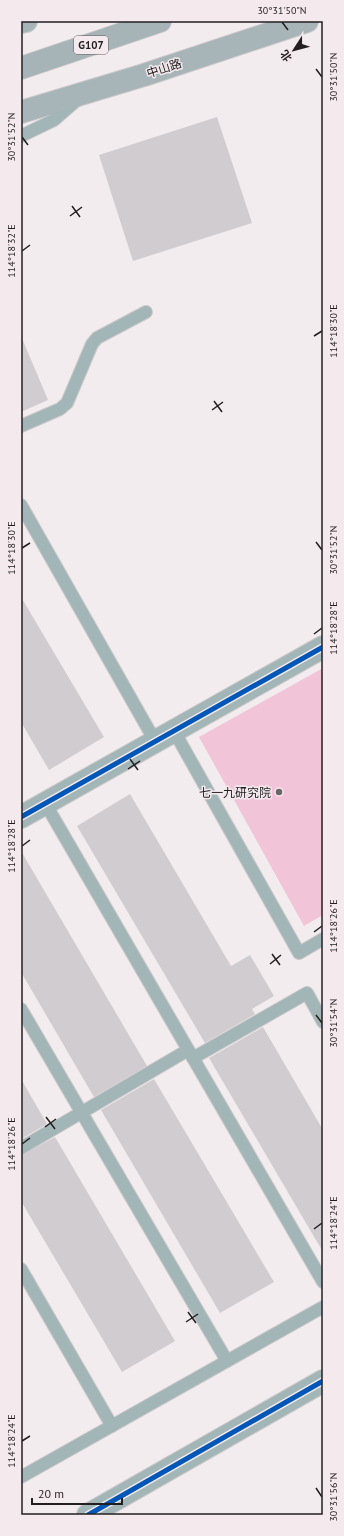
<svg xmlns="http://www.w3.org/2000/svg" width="344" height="1536" font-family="'PT Sans','Noto Sans SC',sans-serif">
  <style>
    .green { fill: #f1c4d8 }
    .building { fill: #d1cccf }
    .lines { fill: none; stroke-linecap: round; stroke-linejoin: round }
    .service-casing { stroke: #ccc8ca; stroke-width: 14 }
    .minor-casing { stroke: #ccc8ca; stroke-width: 24 }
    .primary-casing { stroke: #ccc8ca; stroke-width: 24 }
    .trunk-casing { stroke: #ccc8ca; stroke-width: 24 }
    .service { stroke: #a2b5b7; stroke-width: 12 }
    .minor { stroke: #a2b5b7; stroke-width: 22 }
    .primary { stroke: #a7b5b8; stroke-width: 22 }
    .trunk { stroke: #a7b4b7; stroke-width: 22 }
    .cycleway-casing { stroke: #f4eaee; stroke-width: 8 }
    .cycleway { stroke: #0057b8; stroke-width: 5 }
    .ticks { fill: none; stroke: #231f21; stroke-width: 1.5 }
    .poi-dot { fill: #6b6769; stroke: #f4eaee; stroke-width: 1.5 }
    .labels { text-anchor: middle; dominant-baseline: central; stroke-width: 3; stroke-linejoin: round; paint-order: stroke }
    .shield { fill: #f4eaee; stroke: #625c5e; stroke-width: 1 }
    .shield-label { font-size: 11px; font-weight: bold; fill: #231f21 }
    .street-label { font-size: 12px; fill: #231f21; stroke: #f4eaee }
    .poi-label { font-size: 12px; fill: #231f21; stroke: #f4eaee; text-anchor: end }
    .neatline { fill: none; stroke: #231f21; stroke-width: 1.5 }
    .ticks-label { font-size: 10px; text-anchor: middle; fill: #231f21 }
  </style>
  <rect width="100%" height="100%" fill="#f2ecef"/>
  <path class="green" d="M323,668V915L304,926L199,737Z"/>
  <g class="building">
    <path d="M217,117L252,223L133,261L99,155Z"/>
    <path d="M21,336L48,400L21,412Z"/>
    <path d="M21,597L104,737L49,770L21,722Z"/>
    <path d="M130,794L231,966L250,955L274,996L252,1009L255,1014L205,1043L77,826Z"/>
    <path d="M21,851L147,1066L94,1097L21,972Z"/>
    <path d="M263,1027L323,1130V1252L209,1058Z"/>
    <path d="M21,1079L47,1124L21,1139Z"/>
    <path d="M154,1079L274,1282L220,1313L101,1110Z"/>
    <path d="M55,1137L175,1341L122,1372L21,1201V1155Z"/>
  </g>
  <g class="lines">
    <defs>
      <g id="service">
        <path d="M21,136L54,120L77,100"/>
        <path d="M21,426L60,409L67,403L92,344L97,338L146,312"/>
        <path d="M21,505L155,741"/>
        <path d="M174,731L299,953L323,939"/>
        <path d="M45,803L323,1282"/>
        <path d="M21,1009L227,1361"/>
        <path d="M193,1058L307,993L323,1022"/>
        <path d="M21,1148L188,1050"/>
        <path d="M21,1269L112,1426"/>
        <path d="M21,1477L323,1307"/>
      </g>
      <g id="minor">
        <path d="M21,817L323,647"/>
        <path d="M88,1515L323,1381"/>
      </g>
      <path id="primary" d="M21,112L144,75L307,21"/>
      <g id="trunk">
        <path d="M21,22L26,21"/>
        <path d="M21,68L160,21"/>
      </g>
    </defs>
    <use href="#service" class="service-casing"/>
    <use href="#minor" class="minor-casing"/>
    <use href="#primary" class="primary-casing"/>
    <use href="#trunk" class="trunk-casing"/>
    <use href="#service" class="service"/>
    <use href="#minor" class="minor"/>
    <use href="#primary" class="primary"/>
    <use href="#trunk" class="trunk"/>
    <defs>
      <g id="cycleway">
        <path d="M21,817L323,647"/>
        <path d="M88,1515L323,1381"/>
      </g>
    </defs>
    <use href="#cycleway" class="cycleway-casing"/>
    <use href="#cycleway" class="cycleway"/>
  </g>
  <path class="ticks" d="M282,22L288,30M316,69L322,77M22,137L28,145M72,206L80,217M70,216L82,207M22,251L30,245M314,336L322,331M214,401L222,412M212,410L223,402M316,542L322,550M22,548L30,543M314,634L322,628M130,759L138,770M128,769L140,761M22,846L30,840M314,932L322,926M272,954L280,965M270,964L281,955M316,1015L322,1023M46,1117L55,1129M45,1127L56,1119M22,1144L30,1138M314,1229L322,1223M188,1312L196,1323M186,1322L198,1314M22,1441L30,1436M316,1488L322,1497"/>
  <circle class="poi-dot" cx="279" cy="792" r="4"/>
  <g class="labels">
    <rect class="shield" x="74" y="36" width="34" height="18" rx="3"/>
    <g class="shield-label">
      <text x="91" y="45">G107</text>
    </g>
    <g class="street-label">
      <text transform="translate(164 68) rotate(-18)">中山路</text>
    </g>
    <g class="poi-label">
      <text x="271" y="792">七一九研究院</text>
    </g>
  </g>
  <rect width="344" height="1536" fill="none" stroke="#f4eaee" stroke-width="44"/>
  <g transform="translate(294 50) rotate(234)" stroke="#f4eaee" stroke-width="3" paint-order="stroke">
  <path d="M0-3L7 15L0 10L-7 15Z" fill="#231f21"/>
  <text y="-6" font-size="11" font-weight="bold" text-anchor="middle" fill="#231f21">北</text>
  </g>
  <path d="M32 1498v6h90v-6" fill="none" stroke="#231f21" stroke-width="2"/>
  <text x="38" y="1498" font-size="12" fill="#231f21" stroke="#f4eaee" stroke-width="3" paint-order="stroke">20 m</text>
  <rect x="22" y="22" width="300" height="1492" class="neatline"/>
  <g class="ticks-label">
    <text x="282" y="14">30°31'50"N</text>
    <text transform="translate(333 77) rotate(-90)" y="4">30°31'50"N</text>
    <text transform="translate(11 137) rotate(-90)" y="4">30°31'52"N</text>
    <text transform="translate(11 251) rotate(-90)" y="4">114°18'32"E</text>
    <text transform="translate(333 331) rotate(-90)" y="4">114°18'30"E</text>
    <text transform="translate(11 548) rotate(-90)" y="4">114°18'30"E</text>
    <text transform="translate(333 550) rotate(-90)" y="4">30°31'52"N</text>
    <text transform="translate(333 628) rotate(-90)" y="4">114°18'28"E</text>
    <text transform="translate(11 846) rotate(-90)" y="4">114°18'28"E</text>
    <text transform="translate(333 926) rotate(-90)" y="4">114°18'26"E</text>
    <text transform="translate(333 1023) rotate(-90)" y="4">30°31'54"N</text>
    <text transform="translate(11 1144) rotate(-90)" y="4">114°18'26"E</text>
    <text transform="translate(333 1223) rotate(-90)" y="4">114°18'24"E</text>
    <text transform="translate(11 1441) rotate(-90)" y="4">114°18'24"E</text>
    <text transform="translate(333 1497) rotate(-90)" y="4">30°31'56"N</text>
  </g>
</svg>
